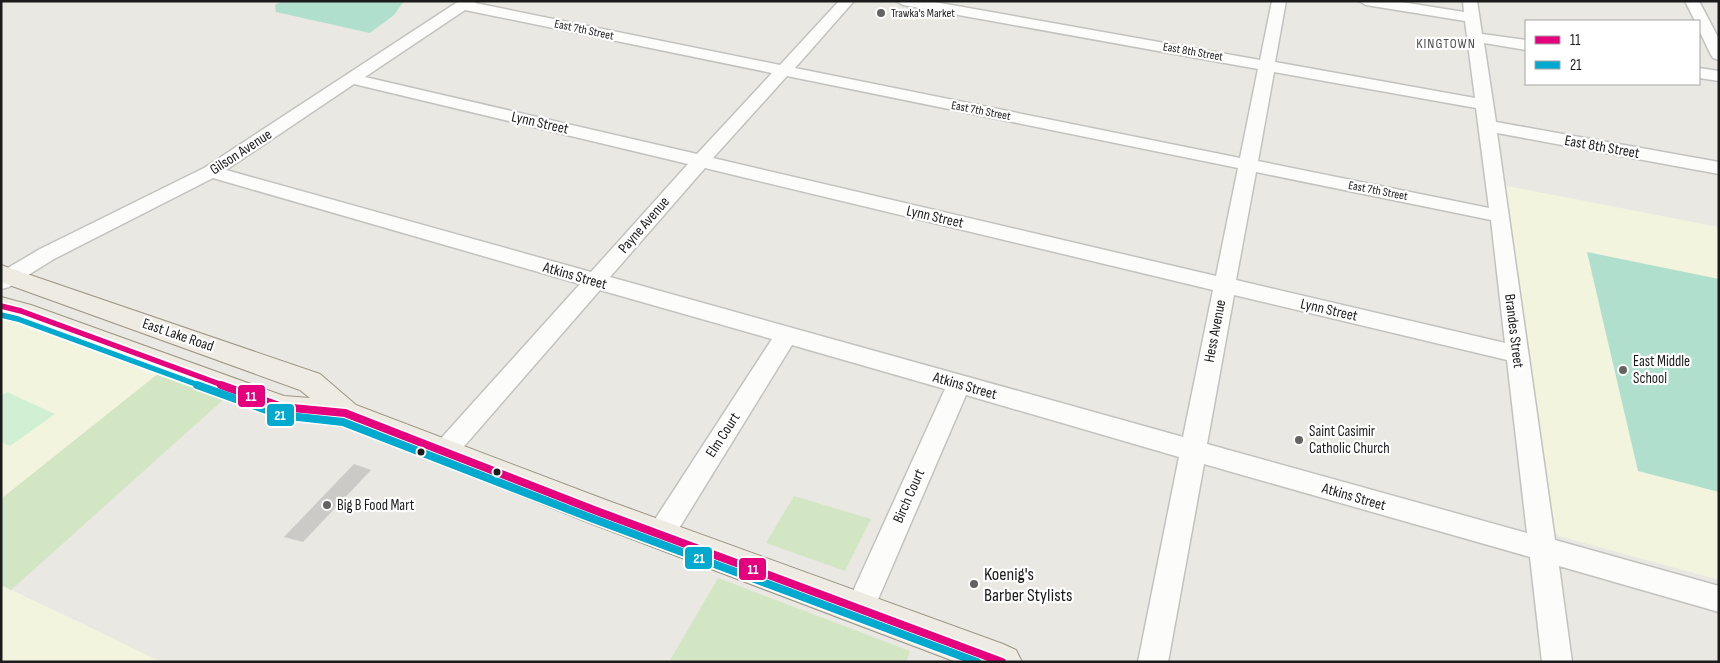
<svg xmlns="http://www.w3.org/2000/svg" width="1720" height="663" font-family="'Sofia Sans Condensed',sans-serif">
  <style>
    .education { fill: #f2f4dd }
    .grass { fill: #d3e6c3 }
    .park { fill: #d1efd3 }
    .pitch { fill: #b0dfce }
    .building { fill: #cbcac6 }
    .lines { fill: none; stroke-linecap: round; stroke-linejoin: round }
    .minor-casing { stroke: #c2c2bf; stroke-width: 3 }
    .major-casing { stroke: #9d9682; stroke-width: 2 }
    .minor { fill: #fcfcfb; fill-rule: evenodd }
    .major { fill: #eeebe3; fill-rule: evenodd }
    .bus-1-far1-casing { stroke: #fff; stroke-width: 9 }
    .bus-1-casing { stroke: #fff; stroke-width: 11 }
    .bus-2-far1-casing { stroke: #fff; stroke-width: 9 }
    .bus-2-casing { stroke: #fff; stroke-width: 11 }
    .bus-1-far1 { stroke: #e5007d; stroke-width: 5.5 }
    .bus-1 { stroke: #e5007d; stroke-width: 8 }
    .bus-2-far1 { stroke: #00a9ce; stroke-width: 5.5 }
    .bus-2 { stroke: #00a9ce; stroke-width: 8 }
    .poi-dot { fill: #636361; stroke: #fff; stroke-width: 2 }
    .bus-dot { fill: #1b1b1b; stroke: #fff; stroke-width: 2 }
    .labels { text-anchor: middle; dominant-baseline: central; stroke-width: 4.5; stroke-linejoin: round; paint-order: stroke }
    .far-poi-label { font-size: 12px; fill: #1b1b1b; stroke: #fff; text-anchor: start }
    .far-street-label { font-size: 12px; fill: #1b1b1b; stroke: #fff }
    .far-neighbourhood-label { font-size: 14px; letter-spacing: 1px; fill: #4e4e4e; stroke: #fff }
    .street-label { font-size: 15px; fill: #1b1b1b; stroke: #fff }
    .poi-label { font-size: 15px; fill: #1b1b1b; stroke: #fff; text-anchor: start }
    .near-poi-label { font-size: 18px; fill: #1b1b1b; stroke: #fff; text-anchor: start }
    .line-badge { stroke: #fff; stroke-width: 2 }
    .badge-label { font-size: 14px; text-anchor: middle; font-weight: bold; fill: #fff }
  </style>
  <rect width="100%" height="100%" fill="#e9e8e3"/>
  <g class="education">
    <path d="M1502,185L1719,227V580L1559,536L1550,529Z"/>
    <path d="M1,317L130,365L159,373L1,499Z"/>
    <path d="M1,585L79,622L161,662H1Z"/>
  </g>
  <g class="grass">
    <path d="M159,373L224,399L11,590L1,585V499Z"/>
    <path d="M794,496L871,519L845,571L766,543Z"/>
    <path d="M718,578L910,651L906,662H669Z"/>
  </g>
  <path class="park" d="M7,392L55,414L10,446L1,442V396Z"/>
  <g class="pitch">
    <path d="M283,1H404L394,15L370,33L276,12L275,5Z"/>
    <path d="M1587,252L1719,279V492L1638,471Z"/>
  </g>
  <path class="building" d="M354,464L371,470L303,542L284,537Z"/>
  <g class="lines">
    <defs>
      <g id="minor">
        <path d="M459,1H476L475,3L780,65L839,1H854L795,68L1240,158L1258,69L903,5L896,1H929L1260,60L1272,1H1286L1275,62L1475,98L1465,21L1366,5L1359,1H1395L1464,12L1463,1H1477L1482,34L1526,40V50L1484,43L1496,122L1719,162V174L1497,133L1555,540L1719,586V612L1559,566L1572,662H1542L1530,557L1204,464L1168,662H1138L1179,457L966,395L870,618L860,622L850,618L845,609L945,389L792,345L670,543L660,547L650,543L646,535L650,527L772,339L600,290L453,459L444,462L435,459L431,452L435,445L580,284L213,178L54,259L9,287L1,289V272L40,249L204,168ZM465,10L772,73L697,154L365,77ZM1274,72L1476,108L1489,208L1258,161ZM787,76L1238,168L1216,276L713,158ZM354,84L688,164L591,272L226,170ZM705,168L1213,290L1183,437L610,277ZM1256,172L1491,220L1505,343L1236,280ZM1234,295L1507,360L1527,533L1207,444Z"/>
        <path d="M1685,1H1699L1719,39V60L1713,58L1711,55L1699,30V21H1695Z"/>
        <path d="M1699,68L1719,71V81L1699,78Z"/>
      </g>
      <path id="major" d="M1,265L320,374L356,405L606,500L1003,644L1016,650L1022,662H956L582,520L342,424L282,418L271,415L1,315V297L31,305L284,396L310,398L300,390L1,282Z"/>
    </defs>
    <use href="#minor" class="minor-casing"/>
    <use href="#major" class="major-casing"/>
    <use href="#minor" class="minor"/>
    <use href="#major" class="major"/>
    <defs>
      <path id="bus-1-far1" d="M1,306L21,311L225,386"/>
      <path id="bus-1" d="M221,385L282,407L345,413L594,510L1002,662"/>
      <path id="bus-2-far1" d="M1,315L18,319L201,386"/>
      <path id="bus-2" d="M197,385L280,415L343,422L591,518L977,662"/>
    </defs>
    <use href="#bus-1-far1" class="bus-1-far1-casing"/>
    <use href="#bus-1" class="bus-1-casing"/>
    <use href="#bus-2-far1" class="bus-2-far1-casing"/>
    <use href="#bus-2" class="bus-2-casing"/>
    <use href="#bus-1-far1" class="bus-1-far1"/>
    <use href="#bus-1" class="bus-1"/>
    <use href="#bus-2-far1" class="bus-2-far1"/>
    <use href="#bus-2" class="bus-2"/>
  </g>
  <g class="poi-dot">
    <circle cx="881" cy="13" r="5"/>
    <circle cx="1623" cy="370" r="5"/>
    <circle cx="1299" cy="440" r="5"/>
    <circle cx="327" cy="505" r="5"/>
    <circle cx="974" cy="584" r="5"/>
  </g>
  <g class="bus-dot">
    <circle cx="421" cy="452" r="4.5"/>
    <circle cx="497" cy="472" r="4.5"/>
  </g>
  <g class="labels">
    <g class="far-poi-label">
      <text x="891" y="13">Trawka's Market</text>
    </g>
    <g class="far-street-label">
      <text transform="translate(584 30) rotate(12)">East 7th Street</text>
      <text transform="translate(1193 52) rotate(10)">East 8th Street</text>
      <text transform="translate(981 111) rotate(11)">East 7th Street</text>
      <text transform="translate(1378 191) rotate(11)">East 7th Street</text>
    </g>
    <g class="far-neighbourhood-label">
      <text x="1446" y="43">KINGTOWN</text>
    </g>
    <g class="street-label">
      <text transform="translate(540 123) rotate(13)">Lynn Street</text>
      <text transform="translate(1602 147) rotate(10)">East 8th Street</text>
      <text transform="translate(241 152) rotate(-33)">Gilson Avenue</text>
      <text transform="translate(935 217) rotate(13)">Lynn Street</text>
      <text transform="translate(644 225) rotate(-49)">Payne Avenue</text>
      <text transform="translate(575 276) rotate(16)">Atkins Street</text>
      <text transform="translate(1329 310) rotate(13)">Lynn Street</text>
      <text transform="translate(1215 331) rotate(-79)">Hess Avenue</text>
      <text transform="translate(1514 331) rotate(83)">Brandes Street</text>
      <text transform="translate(178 335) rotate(19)">East Lake Road</text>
      <text transform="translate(965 386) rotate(16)">Atkins Street</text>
      <text transform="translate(723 435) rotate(-57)">Elm Court</text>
      <text transform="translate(909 496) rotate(-66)">Birch Court</text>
      <text transform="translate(1354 497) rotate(16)">Atkins Street</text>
    </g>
    <g class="poi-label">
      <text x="1633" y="361">East Middle<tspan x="1633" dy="17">School</tspan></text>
      <text x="1309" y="431">Saint Casimir<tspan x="1309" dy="17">Catholic Church</tspan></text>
      <text x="337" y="505">Big B Food Mart</text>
    </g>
    <g class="near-poi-label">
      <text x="984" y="574">Koenig's<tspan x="984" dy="21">Barber Stylists</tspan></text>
    </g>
  </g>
  <g class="line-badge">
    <rect x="237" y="384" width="29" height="24" rx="5" fill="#e5007d"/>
    <rect x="266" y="403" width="29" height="24" rx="5" fill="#00a9ce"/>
    <rect x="684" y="546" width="29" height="24" rx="5" fill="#00a9ce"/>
    <rect x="738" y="557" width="29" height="24" rx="5" fill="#e5007d"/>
  </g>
  <g class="badge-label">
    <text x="251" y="401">11</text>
    <text x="280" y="420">21</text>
    <text x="699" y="563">21</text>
    <text x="753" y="574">11</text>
  </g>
  <rect width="1720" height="663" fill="none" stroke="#1b1b1b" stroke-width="5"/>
  <rect x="1525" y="20" width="175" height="65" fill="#ffffff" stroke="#a4a4a4"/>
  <rect x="1535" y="36" width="25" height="8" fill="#e5007d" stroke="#a4a4a4"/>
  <text x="1570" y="45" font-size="15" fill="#1b1b1b">11</text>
  <rect x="1535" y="61" width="25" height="8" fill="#00a9ce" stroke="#a4a4a4"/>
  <text x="1570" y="70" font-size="15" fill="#1b1b1b">21</text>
</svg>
